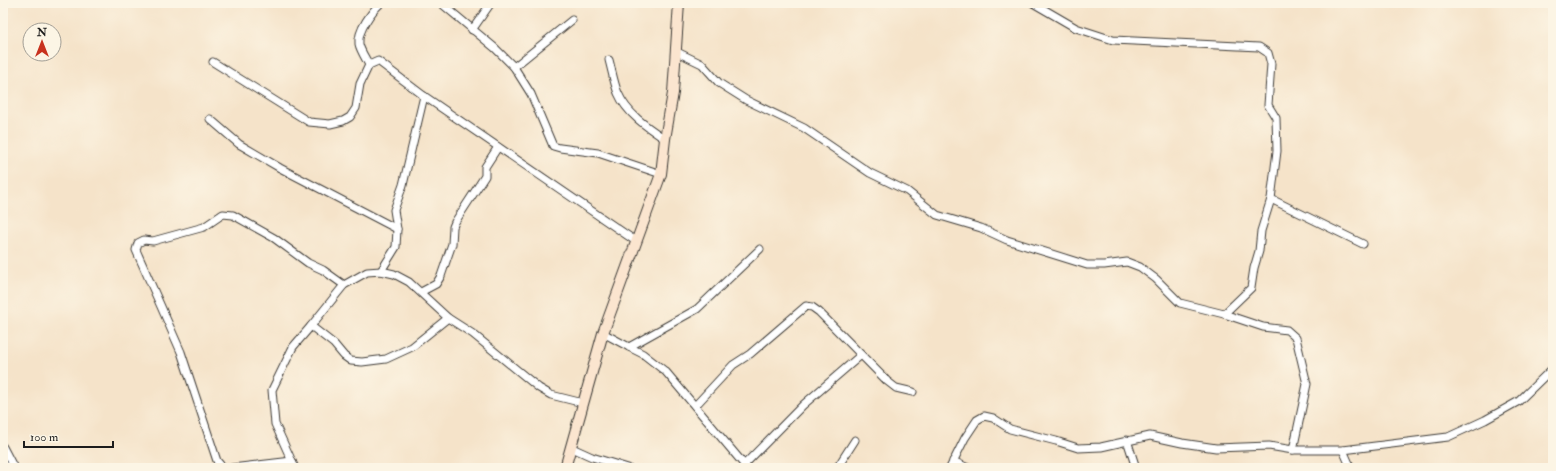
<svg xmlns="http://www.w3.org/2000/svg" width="1556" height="471" font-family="'IM FELL Double Pica',serif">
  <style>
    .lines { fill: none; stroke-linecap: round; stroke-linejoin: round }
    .street-casing { stroke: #3d3a36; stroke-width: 9 }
    .secondary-casing { stroke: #3d3a36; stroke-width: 12 }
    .street { stroke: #fff; stroke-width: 7 }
    .secondary { stroke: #fbe5cf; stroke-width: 10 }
  </style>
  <rect width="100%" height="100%" fill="#fcf5e5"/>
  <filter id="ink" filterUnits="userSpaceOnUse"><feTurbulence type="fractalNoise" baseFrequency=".025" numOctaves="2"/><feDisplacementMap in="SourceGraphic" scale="8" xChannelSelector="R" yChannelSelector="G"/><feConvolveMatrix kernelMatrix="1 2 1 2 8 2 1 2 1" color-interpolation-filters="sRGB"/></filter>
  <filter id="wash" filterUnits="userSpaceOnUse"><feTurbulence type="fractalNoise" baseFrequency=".012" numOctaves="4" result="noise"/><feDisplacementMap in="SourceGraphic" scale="16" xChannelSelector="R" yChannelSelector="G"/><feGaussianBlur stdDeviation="0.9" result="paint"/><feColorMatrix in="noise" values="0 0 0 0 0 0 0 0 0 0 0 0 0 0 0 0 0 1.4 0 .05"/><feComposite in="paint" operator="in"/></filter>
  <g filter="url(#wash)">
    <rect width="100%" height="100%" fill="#f5e3c9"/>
  </g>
  <g filter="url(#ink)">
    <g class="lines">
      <defs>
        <g id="street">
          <path d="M441,3L495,48L514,67L531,94L553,146L560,148L598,153L661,174"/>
          <path d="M1033,3L1076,28L1113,40L1259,47L1268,53L1271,64L1268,105L1276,118L1277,151L1271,199L1261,231L1259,251L1254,268L1251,288L1224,314"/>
          <path d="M472,30L491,3"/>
          <path d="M675,51L702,64L719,83L746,100L804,128L870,173L907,191L937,215L981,228L1007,240L1087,265H1104L1127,262L1140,267L1156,279L1180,303L1224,314L1263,327L1287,330L1296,338L1307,384L1293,450"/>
          <path d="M609,60C612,71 614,83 618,93C627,114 647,127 665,139"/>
          <path d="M213,62L309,122L330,124L343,121L350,117L356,108L360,84L369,65L378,61L424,96L637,242"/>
          <path d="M369,65C366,59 360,50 359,44C357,31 372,11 381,3"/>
          <path d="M514,67L572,20"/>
          <path d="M210,119L239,144L280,168L397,229"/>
          <path d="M1271,199L1363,244"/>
          <path d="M381,271L396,247L397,229L394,210L403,185L424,96"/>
          <path d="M421,292L436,284L441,276L452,244L453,227L455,222L485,176V167L498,147"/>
          <path d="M311,326L334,344L344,356L351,361L362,362L386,359L412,347L448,318"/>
          <path d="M603,333L629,347L643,354L666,372L747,468"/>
          <path d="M629,347L697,309L760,249"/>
          <path d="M695,406L733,365L750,354L806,306L812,307L819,312L887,381L896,388L913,392"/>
          <path d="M1127,440L1136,468"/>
          <path d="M3,447L14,468"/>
          <path d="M570,447L592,457L628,468"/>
          <path d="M1343,450L1351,468"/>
          <path d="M953,461L968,468"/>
          <path d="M744,465L803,405L861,355"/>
          <path d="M223,468L217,461L181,352L136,250L138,243L144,240L153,241L204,227L223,214L233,215L274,238L308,263L323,270L344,285"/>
          <path d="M232,468L292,461"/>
          <path d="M295,468L275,424L272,390L293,347L311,326L344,285L367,272L381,271L394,274L409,282L448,318L473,334L539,388L551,395L583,403"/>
          <path d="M837,468L855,440"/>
          <path d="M950,468L965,438L977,420L984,416L993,418L1010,429L1056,441L1078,448L1101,447L1150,436L1182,443L1216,448L1269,446L1293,450H1343L1448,437L1485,420L1519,401L1553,368"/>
        </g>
        <path id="secondary" d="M565,468L603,333L661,174L665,139L673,93L679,3"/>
      </defs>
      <use href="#street" class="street-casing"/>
      <use href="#secondary" class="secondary-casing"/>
      <use href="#street" class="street"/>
      <use href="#secondary" class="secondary"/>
    </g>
  </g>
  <rect width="1556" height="471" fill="none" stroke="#fcf5e5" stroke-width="16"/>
  <g transform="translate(42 42)"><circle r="19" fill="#fcf5e5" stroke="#a29e95"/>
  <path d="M0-3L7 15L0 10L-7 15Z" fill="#c8321e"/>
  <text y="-6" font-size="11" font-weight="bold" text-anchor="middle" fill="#1c1c1c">N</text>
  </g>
  <path d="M24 441v6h89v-6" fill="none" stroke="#1c1c1c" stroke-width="2"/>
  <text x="30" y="441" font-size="12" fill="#1c1c1c" stroke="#fcf5e5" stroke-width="3" paint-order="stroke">100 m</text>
</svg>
